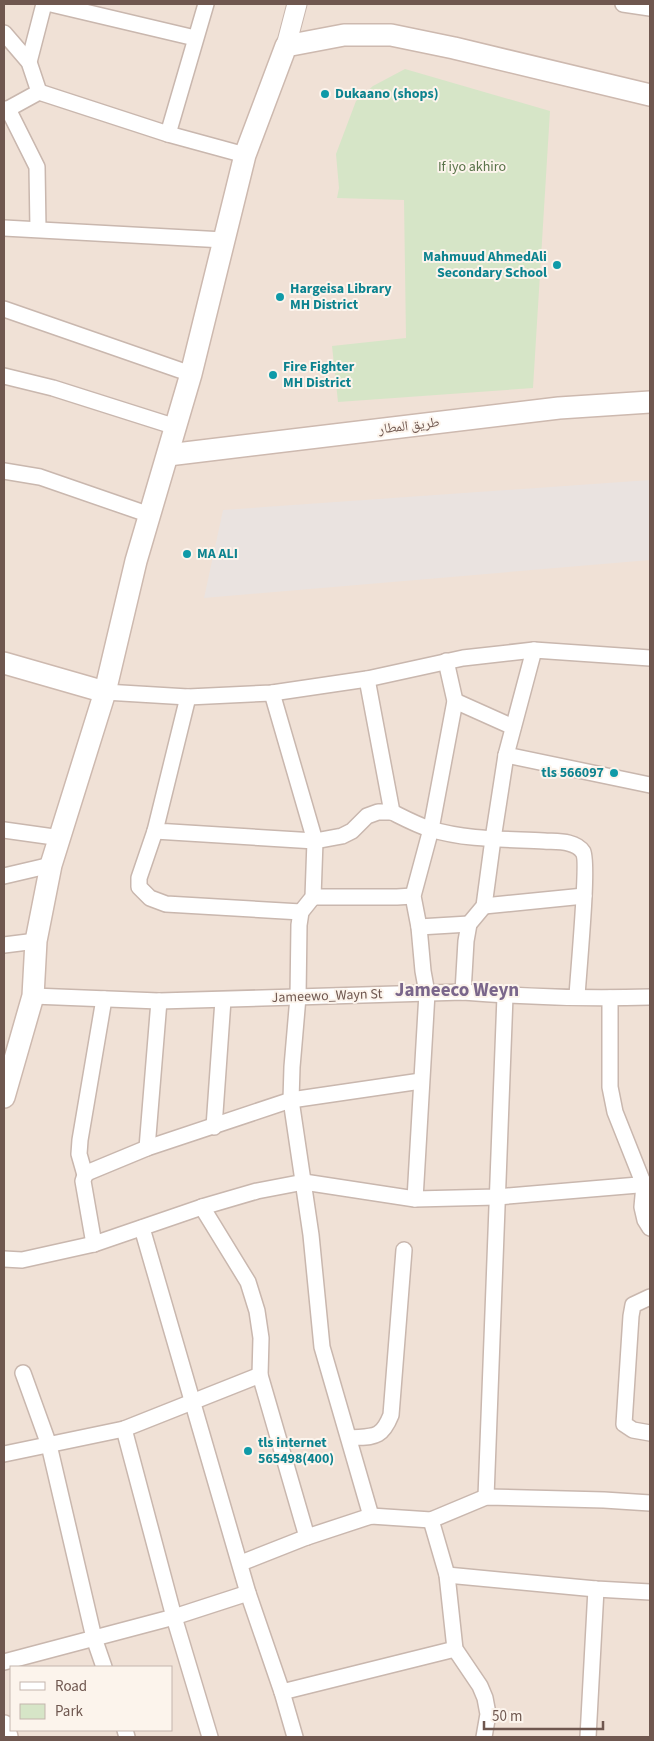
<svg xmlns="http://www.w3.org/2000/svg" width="654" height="1741" font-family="'Source Sans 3','Noto Naskh Arabic',sans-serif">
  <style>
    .residential { fill: #f0e1d6; fill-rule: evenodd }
    .industrial { fill: #eae3e0 }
    .green { fill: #d6e5c7 }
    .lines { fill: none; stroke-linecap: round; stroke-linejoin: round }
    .minor-casing { stroke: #c9b7ae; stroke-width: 18 }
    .tertiary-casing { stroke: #c9b7ae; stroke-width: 21 }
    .secondary-casing { stroke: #cdb9af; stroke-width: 24 }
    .minor { stroke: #fff; stroke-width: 15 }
    .tertiary { stroke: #fff; stroke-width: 19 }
    .secondary { stroke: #fff; stroke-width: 21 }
    .culture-dot { fill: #0f9aa8; stroke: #fcf4ec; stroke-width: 2 }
    .labels { text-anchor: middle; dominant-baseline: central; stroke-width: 4; stroke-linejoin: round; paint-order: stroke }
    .culture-label { font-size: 14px; font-weight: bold; fill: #0d838f; stroke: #fcf4ec; text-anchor: start }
    .park-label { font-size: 14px; fill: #597349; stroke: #fcf4ec }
    .street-label { font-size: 14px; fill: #6f574f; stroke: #fcf4ec }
    .district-label { font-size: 19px; font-weight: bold; fill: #7a668b; stroke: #fcf4ec }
  </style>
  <rect width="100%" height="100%" fill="#f9f0e6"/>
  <path class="residential" d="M4,4H650V1737H4ZM11,1667H171V1730H11Z"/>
  <path class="industrial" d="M650,480V560L204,598L223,510Z"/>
  <path class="green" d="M405,69L550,111L533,388L338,402L332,346L406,338L404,200L337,198L339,188L336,154L356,101L373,86Z"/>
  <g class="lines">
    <defs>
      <g id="minor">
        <path d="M51,4L195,38"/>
        <path d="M623,4L650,8"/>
        <path d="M4,33L29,62L39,92"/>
        <path d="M29,62L44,4"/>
        <path d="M4,109H8L39,92L168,134L245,155"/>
        <path d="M8,109L37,167L38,229"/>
        <path d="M168,134L206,4"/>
        <path d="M4,228L224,240"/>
        <path d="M4,309L191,374"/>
        <path d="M4,376L53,388L176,427"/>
        <path d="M4,471L40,477L150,515"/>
        <path d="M367,679L392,812C404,818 417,825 430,829C466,840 507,839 544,841C556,842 575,840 583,852C589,861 578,977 577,996"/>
        <path d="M105,692L188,697L272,693L367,679L463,658L534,650L650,658"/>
        <path d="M272,693L315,841L313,897L301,912L299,925L298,997L292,1067L291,1100L311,1235L322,1347L371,1516"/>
        <path d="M188,697L155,831L315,841L342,836L352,831L367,816L378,812H392"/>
        <path d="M455,701L513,727"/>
        <path d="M506,755L650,785"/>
        <path d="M4,830L61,838"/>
        <path d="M155,831L139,878V887L150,898L166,904L301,912"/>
        <path d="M4,876L51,865"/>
        <path d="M313,897H397L413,896"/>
        <path d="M484,906L584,896"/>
        <path d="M419,927L469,924"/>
        <path d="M4,945L36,941"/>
        <path d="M463,992L466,941L469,924L484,906L493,839L506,755L534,650"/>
        <path d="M33,996L159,1001L463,992C525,997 588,999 650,997"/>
        <path d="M610,998V1087L615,1112L644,1185L642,1207L645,1220L650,1228"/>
        <path d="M214,1127L223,1000"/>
        <path d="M147,1148L159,1001"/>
        <path d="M85,1175L79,1154L80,1140L104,999"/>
        <path d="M415,1199L427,993L423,971L419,927L413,896L431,829L455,701L446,661"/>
        <path d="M202,1207L248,1282L257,1311L261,1338L260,1375L307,1537"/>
        <path d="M142,1228L248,1593L282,1692L295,1737"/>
        <path d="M94,1244L83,1181L85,1175L89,1172L147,1148L291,1100L421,1081"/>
        <path d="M4,1259L22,1260L94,1244L202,1207L257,1191L304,1182L415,1199L497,1197L650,1184"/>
        <path d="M650,1297L633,1305L631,1316L624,1424L633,1430L650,1433"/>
        <path d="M23,1373L49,1445L94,1638L104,1667"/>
        <path d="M124,1429L174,1617L210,1737"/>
        <path d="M349,1438C373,1436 381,1440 391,1415L404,1250"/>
        <path d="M4,1454L124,1429L260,1375"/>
        <path d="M486,1497L505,996"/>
        <path d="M431,1520L447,1575L455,1649L480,1686L485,1698L488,1714L484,1737"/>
        <path d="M241,1563L307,1537L371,1516L431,1520L486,1497L604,1500L650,1503"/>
        <path d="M447,1575L596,1589L650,1592"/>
        <path d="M4,1662L174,1617L248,1593"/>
        <path d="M282,1692L455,1649"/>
        <path d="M125,1730L127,1737"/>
        <path d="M588,1737L596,1589"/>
      </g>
      <path id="tertiary" d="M286,46L297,4"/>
      <g id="secondary">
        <path d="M168,455L559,408L650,402"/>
        <path d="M4,663L105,692"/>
        <path d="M4,1097L33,996L36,941L51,865L105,692L136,561L191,374L245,155L286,46L344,35H391L454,48L650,95"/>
        <path d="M4,1726L7,1737"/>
      </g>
    </defs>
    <use href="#minor" class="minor-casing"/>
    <use href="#tertiary" class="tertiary-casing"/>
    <use href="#secondary" class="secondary-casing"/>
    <use href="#minor" class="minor"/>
    <use href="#tertiary" class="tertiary"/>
    <use href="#secondary" class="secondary"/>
  </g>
  <g class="culture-dot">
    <circle cx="325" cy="94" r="5"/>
    <circle cx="557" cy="265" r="5"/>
    <circle cx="280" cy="297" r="5"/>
    <circle cx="273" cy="375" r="5"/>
    <circle cx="187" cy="554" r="5"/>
    <circle cx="614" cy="773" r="5"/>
    <circle cx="248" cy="1451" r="5"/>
  </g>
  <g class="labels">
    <g class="culture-label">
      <text x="335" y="94">Dukaano (shops)</text>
      <text x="547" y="257" text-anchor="end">Mahmuud AhmedAli<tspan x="547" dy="16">Secondary School</tspan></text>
      <text x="290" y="289">Hargeisa Library<tspan x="290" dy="16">MH District</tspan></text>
      <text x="283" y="367">Fire Fighter<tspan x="283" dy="16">MH District</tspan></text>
      <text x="197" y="554">MA ALI</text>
      <text x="604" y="773" text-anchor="end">tls 566097</text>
      <text x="258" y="1443">tls internet<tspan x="258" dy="16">565498(400)</tspan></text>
    </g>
    <g class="park-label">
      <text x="472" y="167">If iyo akhiro</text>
    </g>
    <g class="street-label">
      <text transform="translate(409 426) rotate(-7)">طريق المطار</text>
      <text transform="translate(327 996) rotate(-2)">Jameewo_Wayn St</text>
    </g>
    <g class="district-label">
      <text x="457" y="990">Jameeco Weyn</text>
    </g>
  </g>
  <rect width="654" height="1741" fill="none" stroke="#6f574f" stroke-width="10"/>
  <rect x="10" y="1666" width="162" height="65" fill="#fcf4ec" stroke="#c4b5ad"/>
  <rect x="20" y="1682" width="25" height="8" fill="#ffffff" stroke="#c4b5ad"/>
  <text x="55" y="1691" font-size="15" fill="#6f574f">Road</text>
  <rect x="20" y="1704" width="25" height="15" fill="#d6e5c7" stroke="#c4b5ad"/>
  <text x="55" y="1716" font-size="15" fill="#6f574f">Park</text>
  <path d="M484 1721v8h119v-8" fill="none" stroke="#6f574f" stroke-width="2.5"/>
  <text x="492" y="1721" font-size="15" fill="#6f574f" stroke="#fcf4ec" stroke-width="4" paint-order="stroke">50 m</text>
</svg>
